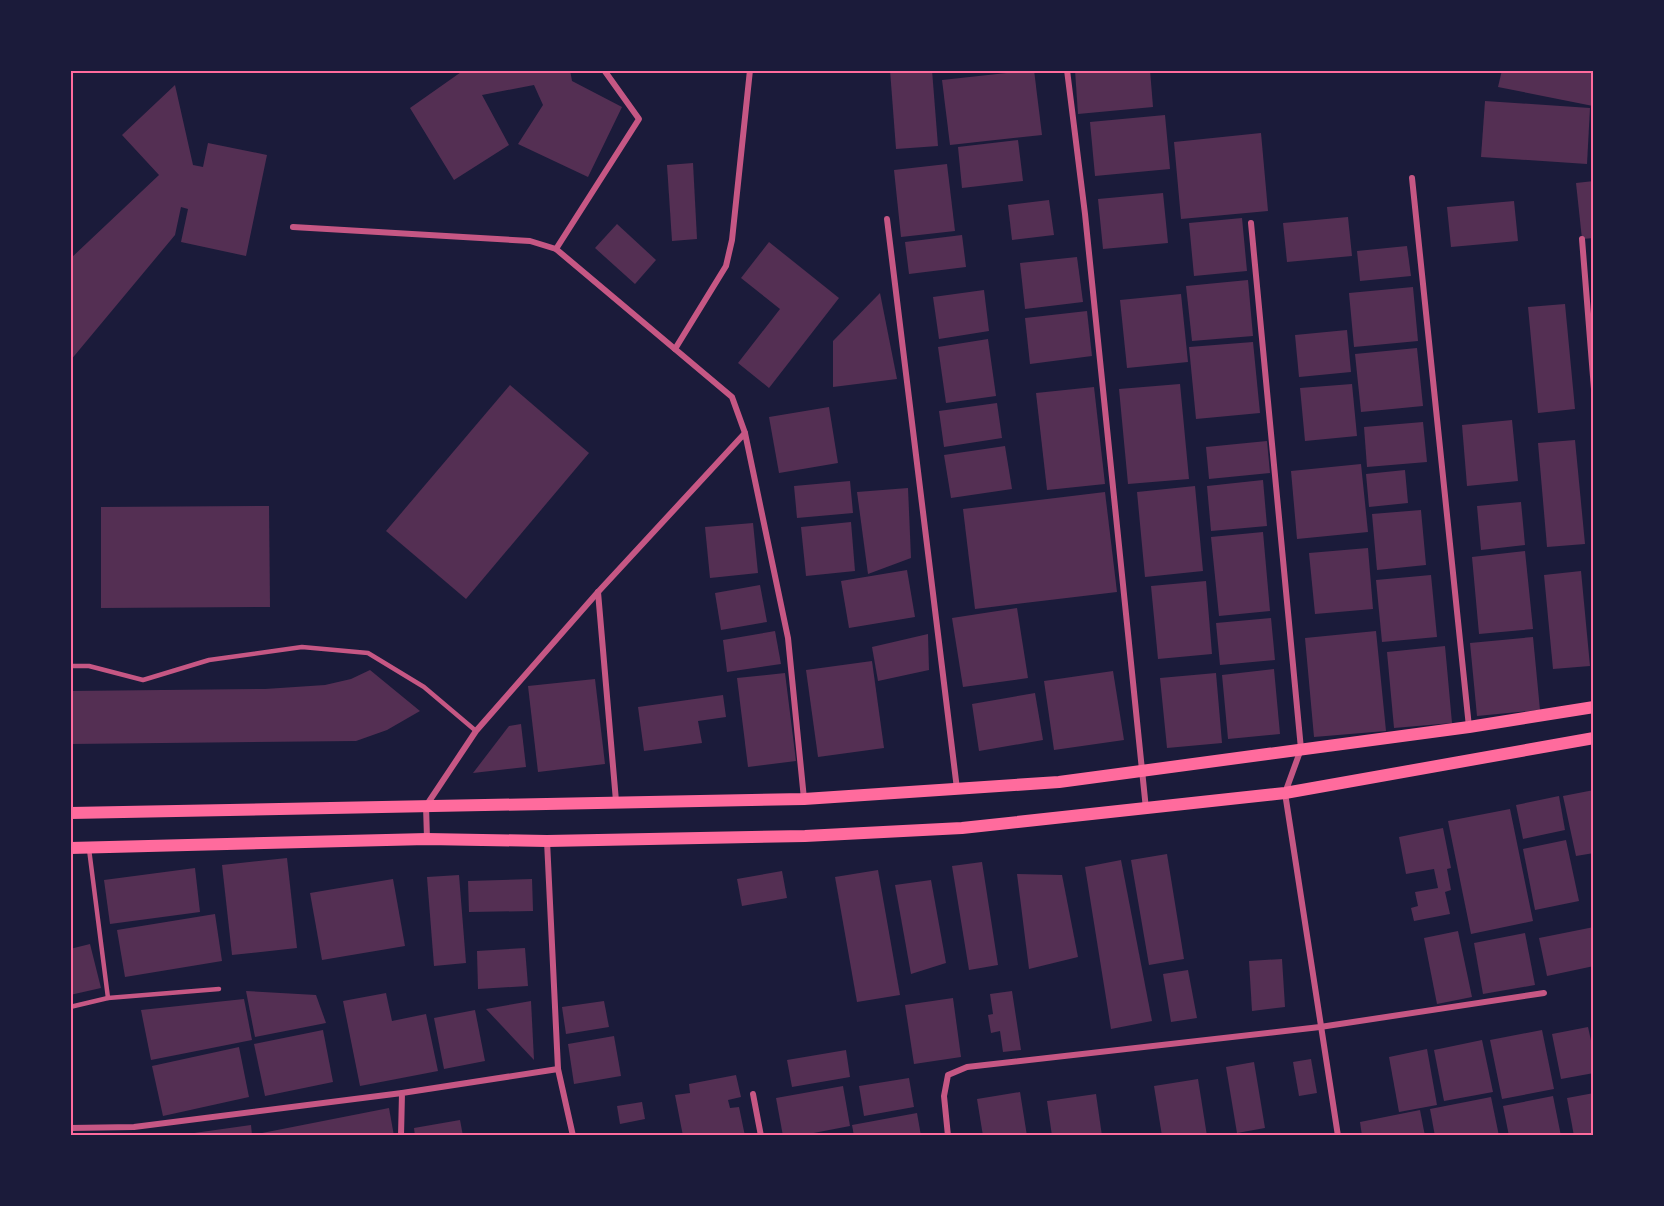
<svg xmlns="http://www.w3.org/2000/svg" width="1664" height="1206" font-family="Commissioner,sans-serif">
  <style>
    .building { fill: #542f53 }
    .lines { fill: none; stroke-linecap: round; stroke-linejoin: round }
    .service { stroke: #c65784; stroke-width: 4.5 }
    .minor { stroke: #c65784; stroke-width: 6 }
    .secondary { stroke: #ff6b9d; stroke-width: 12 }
    .neatline { fill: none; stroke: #ff6b9d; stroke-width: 2 }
  </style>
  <rect width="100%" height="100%" fill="#1b1b3a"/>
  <g class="building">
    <path d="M464,70H570L572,81L622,107L588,177L518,144L543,105L534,85L482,95L509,145L454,180L410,108Z"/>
    <path d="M890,70H932L938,146L896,149Z"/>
    <path d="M1034,70L1042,135L950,145L942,80Z"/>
    <path d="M1075,70H1150L1153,107L1078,114Z"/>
    <path d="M1502,70H1594L1593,106L1498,87Z"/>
    <path d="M175,85L193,165L203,167L208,143L267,155L246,256L181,242L188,209L181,207L175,235L70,361V259L159,175L122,135Z"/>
    <path d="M1485,101L1590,108L1587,164L1481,157Z"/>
    <path d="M1165,115L1170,169L1095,176L1090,122Z"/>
    <path d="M1261,133L1268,211L1181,219L1174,142Z"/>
    <path d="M1018,140L1023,181L962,188L958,147Z"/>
    <path d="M693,163L697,239L672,241L667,165Z"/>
    <path d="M947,164L955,231L901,237L894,170Z"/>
    <path d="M1594,181V238L1582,239L1576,183Z"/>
    <path d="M1163,193L1168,243L1103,249L1098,199Z"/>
    <path d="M1049,200L1054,235L1012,240L1008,205Z"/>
    <path d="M1514,201L1518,241L1451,247L1447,207Z"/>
    <path d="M1348,217L1352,256L1287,262L1283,223Z"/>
    <path d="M1242,218L1247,271L1194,276L1189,223Z"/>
    <path d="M617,224L656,260L635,284L595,248Z"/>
    <path d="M962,235L966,267L909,274L905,242Z"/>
    <path d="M769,242L839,298L769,388L738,363L780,309L741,278Z"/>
    <path d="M1407,246L1411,276L1360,281L1357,251Z"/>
    <path d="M1077,257L1083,302L1025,309L1020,263Z"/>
    <path d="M1248,280L1253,336L1192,341L1186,286Z"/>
    <path d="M1413,287L1418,341L1354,347L1349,293Z"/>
    <path d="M984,290L989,331L939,339L933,297Z"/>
    <path d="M880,293L897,379L833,387V341Z"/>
    <path d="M1181,294L1188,362L1127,368L1120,300Z"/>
    <path d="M1565,304L1575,409L1538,413L1528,307Z"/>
    <path d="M1087,311L1092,356L1030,364L1025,318Z"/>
    <path d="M1347,330L1351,372L1299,377L1295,335Z"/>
    <path d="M988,339L996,396L946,403L938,347Z"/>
    <path d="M1253,342L1260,413L1196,419L1189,347Z"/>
    <path d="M1417,348L1423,406L1361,412L1355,354Z"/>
    <path d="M1180,384L1189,479L1128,484L1119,389Z"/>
    <path d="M1352,384L1357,436L1305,441L1300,388Z"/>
    <path d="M510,385L589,453L466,599L386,531Z"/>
    <path d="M1094,387L1105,484L1047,490L1036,393Z"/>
    <path d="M997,403L1002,438L944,447L939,411Z"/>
    <path d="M829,407L838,463L779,473L769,417Z"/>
    <path d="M1512,420L1518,481L1467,486L1462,425Z"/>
    <path d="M1423,422L1427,462L1367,467L1364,427Z"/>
    <path d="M1575,440L1585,544L1547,547L1538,443Z"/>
    <path d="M1267,441L1270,473L1209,479L1206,447Z"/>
    <path d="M1005,446L1012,489L951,498L944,455Z"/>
    <path d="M1361,464L1368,532L1297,539L1291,471Z"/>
    <path d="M1405,470L1408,503L1369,507L1366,474Z"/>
    <path d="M1263,480L1267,526L1211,531L1207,486Z"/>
    <path d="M850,481L853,513L797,518L794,486Z"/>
    <path d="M1195,486L1203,571L1145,577L1137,492Z"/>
    <path d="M908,488L911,558L868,574L857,492Z"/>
    <path d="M1105,492L1117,592L975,609L963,509Z"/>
    <path d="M1521,502L1525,545L1481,550L1477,506Z"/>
    <path d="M269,506L270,607L101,608V507Z"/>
    <path d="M1421,510L1426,565L1377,570L1372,514Z"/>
    <path d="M851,522L855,571L806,576L801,527Z"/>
    <path d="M753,523L758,573L710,578L705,527Z"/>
    <path d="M1263,532L1270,611L1219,616L1211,537Z"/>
    <path d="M1368,548L1373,609L1315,614L1309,553Z"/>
    <path d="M1525,551L1533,629L1479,634L1472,557Z"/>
    <path d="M907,570L915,617L849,628L841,581Z"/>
    <path d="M1581,571L1590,666L1553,669L1544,575Z"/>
    <path d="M1431,575L1437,637L1382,642L1376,580Z"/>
    <path d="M1206,581L1212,654L1158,659L1151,586Z"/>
    <path d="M760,585L767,622L721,630L715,593Z"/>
    <path d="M1017,608L1028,678L963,687L952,618Z"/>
    <path d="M1271,618L1275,660L1220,665L1216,623Z"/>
    <path d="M775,631L781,664L727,672L723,640Z"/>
    <path d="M1376,631L1386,731L1314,737L1305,638Z"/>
    <path d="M928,634L929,670L878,681L872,647Z"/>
    <path d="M1533,637L1540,710L1477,716L1470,643Z"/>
    <path d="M1445,646L1452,723L1394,728L1387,652Z"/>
    <path d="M872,661L884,748L818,757L806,670Z"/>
    <path d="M1274,669L1280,734L1228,739L1222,675Z"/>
    <path d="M370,670L420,711L387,730L356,741L70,744V691L265,689L325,685L351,679Z"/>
    <path d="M1113,671L1124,740L1054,750L1044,681Z"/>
    <path d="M785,673L796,761L748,767L737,678Z"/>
    <path d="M1216,673L1222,743L1167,748L1160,678Z"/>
    <path d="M595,679L605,764L538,772L528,686Z"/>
    <path d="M1035,693L1043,740L979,751L972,704Z"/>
    <path d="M723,695L726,717L698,721L702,743L644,751L638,707Z"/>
    <path d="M521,724L526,767L473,773L509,726Z"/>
    <path d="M1594,790V853L1576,856L1563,796Z"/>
    <path d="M1559,796L1565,830L1523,839L1516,805Z"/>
    <path d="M1510,809L1533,921L1471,934L1448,821Z"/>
    <path d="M1443,828L1451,868L1447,869L1451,890L1445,892L1450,914L1414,921L1411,908L1418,906L1415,892L1438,888L1434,869L1406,874L1399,837Z"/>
    <path d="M1566,840L1579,901L1535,910L1523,849Z"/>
    <path d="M1167,854L1184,959L1149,965L1131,860Z"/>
    <path d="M287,858L297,948L232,955L222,865Z"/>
    <path d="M1121,860L1152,1021L1111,1029L1085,867Z"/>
    <path d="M982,862L998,965L969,970L952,866Z"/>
    <path d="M195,868L200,912L110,924L104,880Z"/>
    <path d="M878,870L900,995L857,1002L835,877Z"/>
    <path d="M782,871L787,898L742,906L737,879Z"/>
    <path d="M1017,874L1062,875L1078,957L1029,969Z"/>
    <path d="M459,875L466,963L434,966L427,877Z"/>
    <path d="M393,879L405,946L322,960L310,893Z"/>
    <path d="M532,879L533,911L469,912L468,881Z"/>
    <path d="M931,880L946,963L911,974L895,885Z"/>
    <path d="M215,914L222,961L125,977L117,930Z"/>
    <path d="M1594,927V966L1547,976L1539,938Z"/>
    <path d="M1458,931L1472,997L1437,1004L1424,938Z"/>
    <path d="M1525,933L1535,985L1483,994L1474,943Z"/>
    <path d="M90,944L101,988L70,995V949Z"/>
    <path d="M525,948L528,986L478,989L477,951Z"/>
    <path d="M1282,959L1285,1007L1252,1011L1249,961Z"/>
    <path d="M1188,970L1197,1018L1171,1022L1163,974Z"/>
    <path d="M246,991L316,995L326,1023L255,1037Z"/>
    <path d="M1012,991L1021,1050L1003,1052L1000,1031L991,1033L988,1015L993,1014L990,994Z"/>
    <path d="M386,993L392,1021L426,1014L438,1071L360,1086L343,1001Z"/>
    <path d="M953,998L961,1057L914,1064L905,1005Z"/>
    <path d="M244,999L252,1040L151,1060L141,1010Z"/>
    <path d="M531,1001L534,1060L486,1009Z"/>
    <path d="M604,1001L609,1027L566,1034L562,1007Z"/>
    <path d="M475,1010L485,1061L444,1069L434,1018Z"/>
    <path d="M1588,1027L1594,1054V1073L1561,1079L1552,1034Z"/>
    <path d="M323,1030L333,1082L265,1096L254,1044Z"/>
    <path d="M1542,1030L1554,1089L1502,1099L1490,1040Z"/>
    <path d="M614,1036L621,1076L574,1084L568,1044Z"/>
    <path d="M1482,1040L1493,1092L1444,1101L1434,1050Z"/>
    <path d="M239,1047L249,1097L163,1116L152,1066Z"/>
    <path d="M1427,1049L1437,1105L1399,1112L1389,1057Z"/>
    <path d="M846,1050L850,1077L792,1087L787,1060Z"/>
    <path d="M1311,1059L1317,1093L1299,1096L1293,1062Z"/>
    <path d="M1254,1062L1265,1128L1237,1133L1226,1067Z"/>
    <path d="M736,1075L741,1097L728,1100L730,1108L739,1107L745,1136H683L675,1095L690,1093L689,1084Z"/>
    <path d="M909,1078L914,1107L864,1116L859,1086Z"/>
    <path d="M1198,1079L1207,1136H1162L1154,1086Z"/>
    <path d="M843,1086L850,1126L798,1136H783L776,1098Z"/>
    <path d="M1020,1092L1027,1136H983L977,1099Z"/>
    <path d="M1594,1093V1136H1574L1567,1098Z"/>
    <path d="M1096,1094L1102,1136H1052L1047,1101Z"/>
    <path d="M1553,1096L1561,1136H1509L1503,1106Z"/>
    <path d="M1491,1097L1499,1136H1435L1430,1109Z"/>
    <path d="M642,1102L645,1119L620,1124L617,1106Z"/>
    <path d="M389,1108L394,1136H257V1134Z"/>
    <path d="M1420,1110L1425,1136H1362L1360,1122Z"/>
    <path d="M917,1113L921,1136H854L852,1125Z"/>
    <path d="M460,1120L463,1136H415L414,1128Z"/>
    <path d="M251,1125L252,1135H187V1134Z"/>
  </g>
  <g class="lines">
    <g class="service">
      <path d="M70,666H89L143,680L209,660L302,647L368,653L424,687L476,731"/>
      <path d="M89,849L108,998"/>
      <path d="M70,1007L108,998L219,989"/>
    </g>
    <g class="minor">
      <path d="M1067,70L1085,214L1146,809"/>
      <path d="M1412,178L1469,727"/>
      <path d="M887,219L957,789"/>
      <path d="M1251,223L1301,749L1285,793L1338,1136"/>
      <path d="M293,227L530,241L556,249L732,397L745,433"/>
      <path d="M1582,239L1594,389"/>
      <path d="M556,249L639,119L604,70"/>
      <path d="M675,349L726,266L732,240L750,70"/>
      <path d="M598,592L616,801"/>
      <path d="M427,838L426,806L476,731L598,592L745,433L788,638L804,799"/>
      <path d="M547,841L558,1069"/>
      <path d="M753,1094L761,1136"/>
      <path d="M70,1128L134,1127L402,1093"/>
      <path d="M401,1136L402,1093L558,1069L573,1136"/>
      <path d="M948,1136L944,1096L948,1075L967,1067L1320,1027L1544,993"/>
    </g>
    <g class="secondary">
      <path d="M70,813L804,799L1059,782L1469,727L1594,707"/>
      <path d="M70,848L427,839L547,841L805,836L962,828L1285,793L1594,738"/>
    </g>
  </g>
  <rect width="1664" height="1206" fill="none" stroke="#1b1b3a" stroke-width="144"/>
  <rect x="72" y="72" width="1520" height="1062" class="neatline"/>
</svg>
